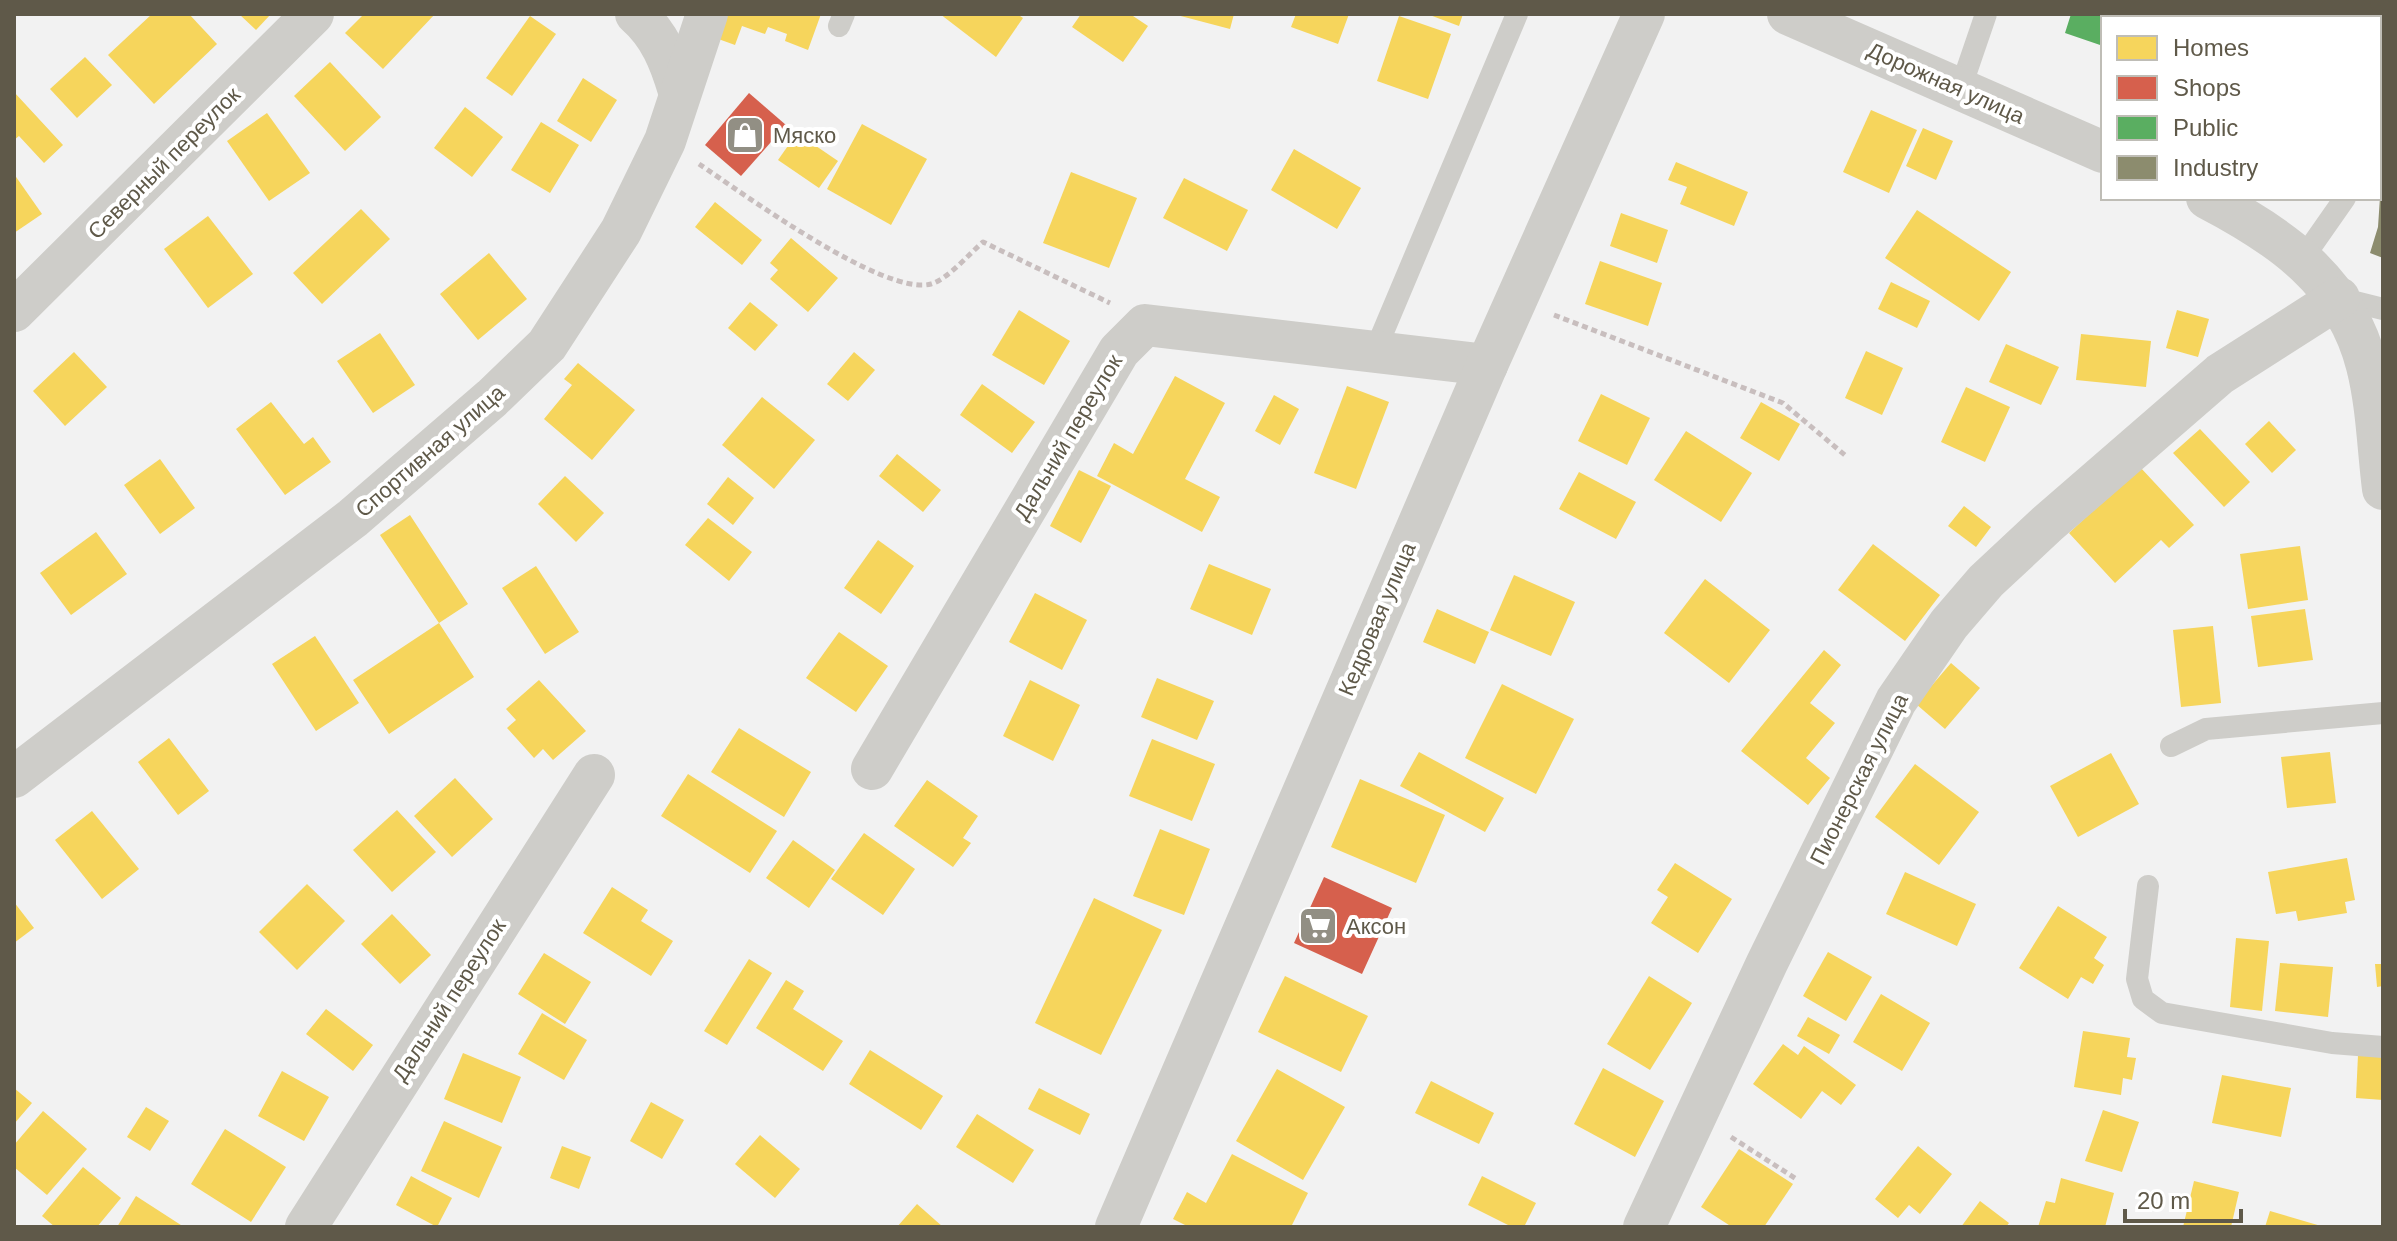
<svg xmlns="http://www.w3.org/2000/svg" width="2397" height="1241" font-family="Helvetica,sans-serif">
  <style>
    .homes { fill: #f6d55c }
    .shops { fill: #d6604d }
    .public { fill: #5aae61 }
    .industry { fill: #8c8c6e }
    .lines { fill: none; stroke-linecap: round; stroke-linejoin: round }
    .path { stroke: #c8bebe; stroke-width: 5; stroke-dasharray: 6 4; stroke-linecap: butt }
    .service { stroke: #cecdc9; stroke-width: 22 }
    .minor { stroke: #cecdc9; stroke-width: 42 }
    .labels { text-anchor: middle; dominant-baseline: central; stroke-width: 8; stroke-linejoin: round; paint-order: stroke }
    .street-label { font-size: 22px; fill: #5f5949; stroke: #fff }
    .poi-label { font-size: 22px; fill: #5f5949; stroke: #fff; text-anchor: start }
  </style>
  <rect width="100%" height="100%" fill="#f2f2f2"/>
  <g class="homes">
    <path d="M152,14H189L217,44L154,104L108,55Z"/>
    <path d="M239,14H271L256,30Z"/>
    <path d="M364,14H435L383,69L345,33Z"/>
    <path d="M718,14H821L808,50L785,41L787,34L768,27L765,34L742,26L735,45L710,36Z"/>
    <path d="M940,14H1017L1023,18L996,57Z"/>
    <path d="M1081,14H1130L1148,26L1123,62L1072,27Z"/>
    <path d="M1173,14H1234L1230,29Z"/>
    <path d="M1296,14H1349L1338,44L1291,27Z"/>
    <path d="M1427,14H1463L1459,26Z"/>
    <path d="M530,16L556,34L512,96L486,78Z"/>
    <path d="M1399,16L1451,34L1428,99L1377,81Z"/>
    <path d="M85,57L112,85L77,118L50,89Z"/>
    <path d="M330,62L381,117L345,151L294,96Z"/>
    <path d="M583,78L617,100L591,142L557,121Z"/>
    <path d="M14,92L63,145L44,163L19,136L14,140Z"/>
    <path d="M465,107L503,137L472,177L434,148Z"/>
    <path d="M1871,110L1917,130L1889,193L1843,172Z"/>
    <path d="M267,113L310,173L269,201L227,141Z"/>
    <path d="M541,122L579,145L550,193L511,170Z"/>
    <path d="M862,124L927,159L891,225L827,189Z"/>
    <path d="M1923,128L1953,141L1936,180L1906,166Z"/>
    <path d="M797,133L838,161L819,188L778,160Z"/>
    <path d="M1294,149L1361,188L1337,229L1271,190Z"/>
    <path d="M1676,162L1748,192L1734,226L1680,204L1687,187L1668,180Z"/>
    <path d="M1071,172L1137,198L1109,268L1043,243Z"/>
    <path d="M14,174L42,214L14,233Z"/>
    <path d="M1184,178L1248,210L1227,251L1163,218Z"/>
    <path d="M715,202L762,240L742,265L695,227Z"/>
    <path d="M361,209L390,239L322,304L293,273Z"/>
    <path d="M1917,210L2011,272L1979,321L1885,258Z"/>
    <path d="M1621,213L1668,230L1657,263L1610,246Z"/>
    <path d="M208,216L253,274L208,308L164,249Z"/>
    <path d="M791,238L838,278L808,312L770,279L778,270L770,263Z"/>
    <path d="M489,253L527,299L478,340L440,294Z"/>
    <path d="M1600,261L1662,283L1648,326L1585,304Z"/>
    <path d="M1891,282L1930,301L1917,328L1878,309Z"/>
    <path d="M750,302L778,325L755,351L728,328Z"/>
    <path d="M1019,310L1070,341L1044,385L992,355Z"/>
    <path d="M2177,310L2209,319L2198,357L2166,348Z"/>
    <path d="M380,333L415,385L373,413L337,361Z"/>
    <path d="M2081,334L2151,341L2146,387L2076,380Z"/>
    <path d="M2006,344L2059,367L2041,405L1989,382Z"/>
    <path d="M1866,351L1903,368L1882,415L1845,398Z"/>
    <path d="M74,352L107,387L65,426L33,391Z"/>
    <path d="M854,352L875,370L848,401L827,384Z"/>
    <path d="M578,363L635,410L592,460L544,419L572,385L564,379Z"/>
    <path d="M1175,376L1225,403L1185,479L1220,497L1202,532L1097,476L1114,443L1133,454Z"/>
    <path d="M982,384L1035,422L1012,453L960,415Z"/>
    <path d="M1347,386L1389,402L1356,489L1314,473Z"/>
    <path d="M1966,387L2010,407L1985,462L1941,442Z"/>
    <path d="M1601,394L1650,418L1627,465L1578,441Z"/>
    <path d="M1274,395L1299,409L1280,445L1255,431Z"/>
    <path d="M762,397L815,440L774,489L722,445Z"/>
    <path d="M271,402L304,444L313,437L331,462L285,495L236,429Z"/>
    <path d="M1761,402L1800,424L1779,461L1740,438Z"/>
    <path d="M2269,421L2296,450L2272,473L2245,444Z"/>
    <path d="M2200,429L2250,482L2224,507L2173,453Z"/>
    <path d="M1686,431L1752,473L1721,522L1654,480Z"/>
    <path d="M897,454L941,490L923,512L879,476Z"/>
    <path d="M160,459L195,508L160,534L124,485Z"/>
    <path d="M2140,467L2194,525L2169,548L2161,540L2115,583L2069,533Z"/>
    <path d="M1079,470L1111,486L1081,543L1050,526Z"/>
    <path d="M1579,472L1636,502L1616,539L1559,509Z"/>
    <path d="M565,476L604,513L576,542L538,504Z"/>
    <path d="M728,477L754,498L733,525L707,504Z"/>
    <path d="M1964,506L1991,527L1976,547L1948,526Z"/>
    <path d="M410,515L468,604L439,623L474,677L389,734L353,680L439,623L380,535Z"/>
    <path d="M708,518L752,552L729,581L685,545Z"/>
    <path d="M96,532L127,574L71,615L40,573Z"/>
    <path d="M878,540L914,566L881,614L844,588Z"/>
    <path d="M1873,544L1940,595L1905,641L1838,590Z"/>
    <path d="M2300,546L2308,600L2248,609L2240,554Z"/>
    <path d="M1209,564L1271,589L1252,635L1190,609Z"/>
    <path d="M536,566L579,632L545,654L502,588Z"/>
    <path d="M1514,575L1575,602L1551,656L1490,630Z"/>
    <path d="M1705,579L1770,630L1729,683L1664,633Z"/>
    <path d="M1035,593L1087,620L1062,670L1009,642Z"/>
    <path d="M1437,609L1489,632L1475,664L1423,642Z"/>
    <path d="M2305,609L2313,660L2258,667L2251,616Z"/>
    <path d="M2213,626L2221,703L2181,707L2173,630Z"/>
    <path d="M839,632L888,666L856,712L806,678Z"/>
    <path d="M315,636L359,703L316,731L272,664Z"/>
    <path d="M1824,650L1841,665L1810,703L1835,723L1806,758L1830,778L1808,805L1741,751Z"/>
    <path d="M1951,663L1980,688L1945,729L1916,704Z"/>
    <path d="M1157,678L1214,701L1197,740L1141,717Z"/>
    <path d="M539,680L586,731L553,760L543,749L534,758L507,728L516,720L506,709Z"/>
    <path d="M1030,680L1080,705L1053,761L1003,736Z"/>
    <path d="M1502,684L1574,719L1536,794L1465,758Z"/>
    <path d="M739,728L811,772L784,817L711,772Z"/>
    <path d="M169,738L209,791L178,815L138,762Z"/>
    <path d="M1152,739L1215,764L1192,821L1129,796Z"/>
    <path d="M1419,752L1504,798L1485,832L1400,786Z"/>
    <path d="M2330,752L2336,803L2287,808L2281,757Z"/>
    <path d="M2111,753L2139,804L2078,837L2050,786Z"/>
    <path d="M1915,764L1979,812L1939,865L1875,817Z"/>
    <path d="M688,774L777,831L750,873L661,816Z"/>
    <path d="M455,778L493,819L452,857L414,816Z"/>
    <path d="M1360,779L1445,815L1416,883L1331,847Z"/>
    <path d="M927,780L978,816L963,838L971,843L953,867L894,826Z"/>
    <path d="M397,810L436,852L392,892L353,850Z"/>
    <path d="M92,811L139,869L102,899L55,840Z"/>
    <path d="M1160,829L1210,849L1184,915L1133,896Z"/>
    <path d="M864,833L915,869L883,915L831,879Z"/>
    <path d="M793,840L835,870L809,908L766,878Z"/>
    <path d="M2347,858L2355,900L2345,902L2347,913L2298,921L2296,911L2276,914L2268,872Z"/>
    <path d="M1675,863L1732,899L1698,953L1651,923L1668,897L1657,890Z"/>
    <path d="M1905,872L1976,904L1957,946L1886,914Z"/>
    <path d="M307,884L345,921L297,970L259,932Z"/>
    <path d="M612,887L648,910L641,921L673,941L651,976L583,933Z"/>
    <path d="M1094,898L1162,930L1101,1055L1035,1023Z"/>
    <path d="M14,902L34,928L14,943Z"/>
    <path d="M2058,906L2107,937L2094,958L2104,965L2093,984L2081,977L2068,999L2019,968Z"/>
    <path d="M392,914L431,955L400,984L361,944Z"/>
    <path d="M2236,938L2269,941L2262,1011L2230,1007Z"/>
    <path d="M1828,952L1872,977L1846,1021L1803,996Z"/>
    <path d="M544,953L591,982L565,1024L518,994Z"/>
    <path d="M749,959L772,973L727,1045L704,1031Z"/>
    <path d="M2280,963L2333,967L2328,1017L2275,1011Z"/>
    <path d="M2375,964H2383V986L2377,987Z"/>
    <path d="M1285,976L1368,1016L1341,1072L1258,1032Z"/>
    <path d="M1649,976L1692,1003L1650,1070L1607,1044Z"/>
    <path d="M786,980L804,991L793,1009L843,1041L823,1071L756,1028Z"/>
    <path d="M1881,994L1930,1023L1902,1071L1853,1042Z"/>
    <path d="M326,1009L373,1045L353,1071L306,1034Z"/>
    <path d="M542,1013L587,1040L564,1080L518,1054Z"/>
    <path d="M1808,1017L1840,1035L1829,1054L1797,1036Z"/>
    <path d="M2083,1031L2130,1038L2127,1057L2136,1058L2132,1080L2123,1078L2121,1095L2074,1087Z"/>
    <path d="M1783,1044L1798,1055L1804,1046L1856,1085L1841,1105L1822,1091L1801,1119L1753,1084Z"/>
    <path d="M870,1050L943,1096L921,1130L849,1084Z"/>
    <path d="M463,1053L521,1077L502,1123L444,1099Z"/>
    <path d="M2358,1055L2383,1057V1100L2356,1098Z"/>
    <path d="M1603,1068L1664,1101L1635,1157L1574,1124Z"/>
    <path d="M1277,1069L1345,1107L1303,1180L1236,1141Z"/>
    <path d="M282,1071L329,1097L304,1141L258,1116Z"/>
    <path d="M2222,1075L2291,1088L2281,1137L2212,1123Z"/>
    <path d="M1431,1081L1494,1113L1479,1144L1415,1113Z"/>
    <path d="M14,1088L32,1103L14,1124Z"/>
    <path d="M1039,1088L1090,1114L1080,1135L1028,1109Z"/>
    <path d="M651,1102L684,1120L662,1159L630,1141Z"/>
    <path d="M146,1107L169,1121L150,1151L127,1137Z"/>
    <path d="M2103,1110L2139,1122L2122,1172L2085,1161Z"/>
    <path d="M43,1111L87,1149L47,1195L14,1167V1145Z"/>
    <path d="M977,1114L1034,1150L1013,1183L956,1147Z"/>
    <path d="M444,1121L502,1147L479,1198L421,1171Z"/>
    <path d="M225,1129L286,1167L251,1222L191,1184Z"/>
    <path d="M760,1135L800,1169L775,1198L735,1164Z"/>
    <path d="M562,1146L591,1157L579,1189L550,1178Z"/>
    <path d="M1918,1146L1952,1174L1920,1214L1909,1205L1898,1218L1875,1199Z"/>
    <path d="M1739,1149L1793,1184L1764,1227H1732L1701,1207Z"/>
    <path d="M1232,1154L1308,1193L1291,1227H1189L1173,1219L1187,1192L1206,1203Z"/>
    <path d="M83,1167L121,1198L97,1227H55L42,1216Z"/>
    <path d="M411,1176L452,1198L437,1227L396,1205Z"/>
    <path d="M1482,1176L1536,1203L1524,1227H1512L1468,1205Z"/>
    <path d="M2061,1178L2114,1193L2105,1227H2038L2046,1201L2055,1203Z"/>
    <path d="M2194,1181L2239,1192L2231,1227H2183Z"/>
    <path d="M136,1196L184,1227H117Z"/>
    <path d="M1980,1201L2009,1223L2006,1227H1961Z"/>
    <path d="M917,1204L943,1227H897Z"/>
    <path d="M2270,1211L2321,1226V1227H2265Z"/>
  </g>
  <g class="shops">
    <path d="M749,93L786,125L741,176L705,145Z"/>
    <path d="M1324,877L1392,908L1362,974L1294,943Z"/>
  </g>
  <path class="public" d="M2071,14H2149L2148,18H2103V46L2065,33Z"/>
  <path class="industry" d="M2380,197H2383V258L2370,253L2378,227Z"/>
  <g class="lines">
    <g class="path">
      <path d="M699,164C741,192 884,297 931,284C948,279 969,254 983,242L1110,303"/>
      <path d="M1554,315L1783,403L1846,456"/>
      <path d="M1731,1137L1798,1180"/>
    </g>
    <g class="service">
      <path d="M2270,18L2272,14"/>
      <path d="M839,26L844,14"/>
      <path d="M1960,90L1986,14"/>
      <path d="M2379,151L2383,145"/>
      <path d="M2303,258L2345,198"/>
      <path d="M2339,298L2383,309"/>
      <path d="M1375,351L1517,14"/>
      <path d="M2171,746L2206,729L2383,713"/>
      <path d="M2148,886L2137,979L2143,999L2162,1013L2332,1043L2383,1047"/>
    </g>
    <g class="minor">
      <path d="M636,14C660,35 670,61 679,91"/>
      <path d="M1788,14L2103,152"/>
      <path d="M2207,198C2280,236 2346,281 2367,366C2377,405 2378,449 2383,489"/>
      <path d="M14,311L313,14"/>
      <path d="M872,769L1119,351L1145,325L1487,365"/>
      <path d="M14,777L353,518L492,398L547,345L621,231L665,141L707,14"/>
      <path d="M306,1227L594,775"/>
      <path d="M1116,1227L1487,365L1644,14"/>
      <path d="M1644,1227L1767,963L1896,701L1949,624L1986,581L2047,524L2220,374L2339,298"/>
    </g>
  </g>
  <defs>
    <symbol id="shop-square" viewBox="-11 -11 22 22"><rect x="-9" y="-9" width="18" height="18" rx="4" fill="#928f84" stroke="#fff"/><path d="M-5-2.5h2.3a2.7 3.5 0 0 1 5.4 0H5L5.5 6h-11ZM-1.5-2.5h3a1.5 2.3 0 0 0-3 0Z" fill="#fff"/></symbol>
    <symbol id="supermarket-square" viewBox="-11 -11 22 22"><rect x="-9" y="-9" width="18" height="18" rx="4" fill="#928f84" stroke="#fff"/><path d="M-6-5.5h2.5l.6 2H6L4.5 2H-2.5L-4.4-4H-6ZM-1.5 3.2a1.3 1.3 0 1 0 .1 0ZM3 3.2a1.3 1.3 0 1 0 .1 0Z" fill="#fff"/></symbol>
  </defs>
  <g fill-rule="evenodd">
    <use href="#shop-square" x="723" y="113" width="44" height="44"/>
    <use href="#supermarket-square" x="1296" y="904" width="44" height="44"/>
  </g>
  <g class="labels">
    <g class="street-label">
      <text transform="translate(1946 83) rotate(24)">Дорожная улица</text>
      <text transform="translate(164 163) rotate(-45)">Северный переулок</text>
      <text transform="translate(1068 437) rotate(-59)">Дальний переулок</text>
      <text transform="translate(430 451) rotate(-41)">Спортивная улица</text>
      <text transform="translate(1377 619) rotate(-67)">Кедровая улица</text>
      <text transform="translate(1859 779) rotate(-63)">Пионерская улица</text>
      <text transform="translate(449 1000) rotate(-57)">Дальний переулок</text>
    </g>
    <g class="poi-label">
      <text x="773" y="135">Мяско</text>
      <text x="1346" y="926">Аксон</text>
    </g>
  </g>
  <rect width="2397" height="1241" fill="none" stroke="#5f5949" stroke-width="32"/>
  <rect x="2101" y="16" width="280" height="184" fill="#ffffff" stroke="#bfbdb6" stroke-width="2"/>
  <rect x="2117" y="36" width="40" height="24" fill="#f6d55c" stroke="#bfbdb6" stroke-width="2"/>
  <text x="2173" y="56" font-size="24" fill="#5f5949">Homes</text>
  <rect x="2117" y="76" width="40" height="24" fill="#d6604d" stroke="#bfbdb6" stroke-width="2"/>
  <text x="2173" y="96" font-size="24" fill="#5f5949">Shops</text>
  <rect x="2117" y="116" width="40" height="24" fill="#5aae61" stroke="#bfbdb6" stroke-width="2"/>
  <text x="2173" y="136" font-size="24" fill="#5f5949">Public</text>
  <rect x="2117" y="156" width="40" height="24" fill="#8c8c6e" stroke="#bfbdb6" stroke-width="2"/>
  <text x="2173" y="176" font-size="24" fill="#5f5949">Industry</text>
  <path d="M2125 1209v12h116v-12" fill="none" stroke="#5f5949" stroke-width="4"/>
  <text x="2137" y="1209" font-size="24" fill="#5f5949" stroke="#ffffff" stroke-width="6" paint-order="stroke">20 m</text>
</svg>
